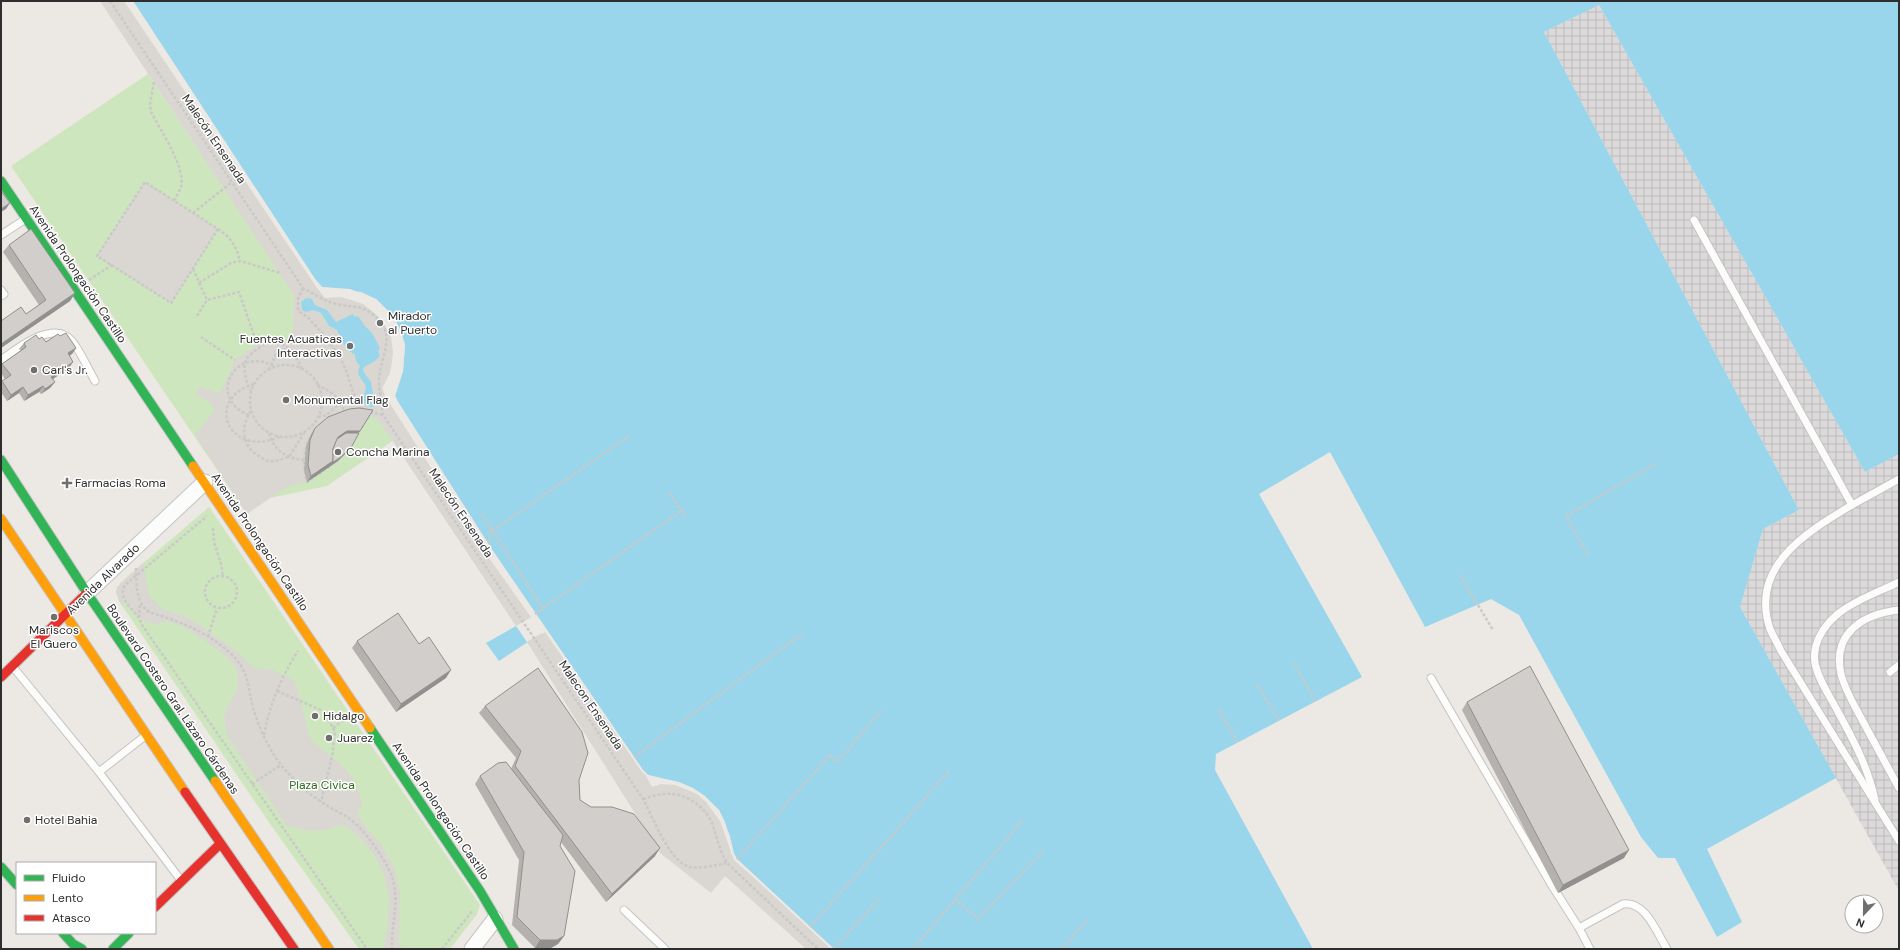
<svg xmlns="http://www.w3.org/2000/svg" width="1900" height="950" font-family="'DM Sans',sans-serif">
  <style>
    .industrial { fill: url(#industrial-grid) }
    .green { fill: #cee6be }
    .plaza { fill: #dad6d2; fill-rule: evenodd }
    .water { fill: #99d6ec }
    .pier { fill: #ece8e4 }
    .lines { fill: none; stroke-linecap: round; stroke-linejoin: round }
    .lane-casing { stroke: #c5c4c5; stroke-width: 9 }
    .street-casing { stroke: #c5c4c5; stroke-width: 17 }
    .fast-casing { stroke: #c5c4c5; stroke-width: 11 }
    .slow-casing { stroke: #c5c4c5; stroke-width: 11 }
    .jam-casing { stroke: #c5c4c5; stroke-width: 11 }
    .path { stroke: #c9c9c8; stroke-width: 2.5; stroke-dasharray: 3 2; stroke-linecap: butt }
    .lane { stroke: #fcfcfb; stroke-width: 7 }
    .street { stroke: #fcfcfb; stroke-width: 15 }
    .fast { stroke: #30b455; stroke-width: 9 }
    .slow { stroke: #ff9f0a; stroke-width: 9 }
    .jam { stroke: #e5322d; stroke-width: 9 }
    .wall { fill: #b4b1af }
    .shaded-wall { fill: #92908e }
    .building { fill: #d1cecb; stroke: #92908e }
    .poi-dot { fill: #706f6e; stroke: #fff; stroke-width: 1.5 }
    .labels { text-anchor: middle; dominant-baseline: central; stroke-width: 3; stroke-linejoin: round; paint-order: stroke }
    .street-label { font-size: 12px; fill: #2e2e2e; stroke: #fff }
    .poi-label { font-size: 12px; fill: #2e2e2e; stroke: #fff; text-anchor: start }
    .park-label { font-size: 12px; fill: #2c6e1b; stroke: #fff }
  </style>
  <defs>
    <pattern id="industrial-grid" width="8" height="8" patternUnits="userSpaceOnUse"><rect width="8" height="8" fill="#dcd9db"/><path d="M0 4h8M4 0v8" fill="none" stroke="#bdbbbc"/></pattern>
  </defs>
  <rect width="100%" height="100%" fill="#ece8e4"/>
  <path class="industrial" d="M1599,5L1865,472L1899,454V891L1740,607L1763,529L1799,510L1544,32Z"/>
  <g class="green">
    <path d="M148,74L294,294L312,282L325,298C377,293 411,342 382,388L385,396L407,431L327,486L270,498L247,514L11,166Z"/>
    <path d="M209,507L480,905L477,914L450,949H359L268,821L119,601L116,592L120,583Z"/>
  </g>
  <g class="plaza">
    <path d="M100,1H124L319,291L325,298L341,297L363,304L376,315L384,324L391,337L393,352L390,373L382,388L385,396L489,558L531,617L516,626L382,425L374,417L347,411L345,406V415L311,434L306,446L304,455V470L307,482L293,485L278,492L247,514L195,435L214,411L212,404L196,394L200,387L220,393L235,360L260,342L282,340L292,345L294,295ZM308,298L314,301L315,305L330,313L333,321L336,322L353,314L355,317L358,316L365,326L372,333L378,351L370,364L364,367L363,371L371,382L373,393L378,398L371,407L364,404L366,386L359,377L358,373L360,366L356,361L355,355L350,353L344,345V340L339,335L337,329L333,328L324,321L321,313L301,302L303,299Z"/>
    <path d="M145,182L218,229L171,303L97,256Z"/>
    <path d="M143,563L149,595L162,609L184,616L200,625L241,655L252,667L261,669H270L294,680L301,700L308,732L312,741L341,764L354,780L361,798L362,806L358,813L362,823L381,844L394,868L400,891L399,944L404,949H383L387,931L389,898L384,875L375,856L365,843L354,832L342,825L325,830L310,831L287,826L227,736L224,716L228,706L237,690L238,676L235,666L230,660L207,642L184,627L169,621L155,624L146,622L138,617L123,598V607L119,601L116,592L117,587Z"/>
    <path d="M546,630L643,770L652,787L661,784L675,785L697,794L706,802L720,821L734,860L834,949H806L725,876L711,893L660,853L527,642Z"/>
  </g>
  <g class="water">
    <path d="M133,1H1899V454L1865,472L1599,5L1544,32L1799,510L1763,529L1740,607L1836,778L1707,849L1742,922L1717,937L1675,858H1658L1641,837L1519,615L1491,599L1425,627L1330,452L1259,494L1362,677L1216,754L1215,770L1313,949H834L737,859L734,854L730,836L719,810L693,788L648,775L643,770L546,630L499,661L486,643L516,626L535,614L489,545L398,402L395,396L403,371L405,345L393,316L376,299L350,289L322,287L315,279Z"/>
    <path d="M306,298L312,299L315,305L327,310L336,322L353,314L355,317L358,316L365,326L372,333L380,348L378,351L380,356L375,361L364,367L363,371L371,382L373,393L378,398L377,403L374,407L366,406L363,402L366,386C362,378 355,376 360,366L356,361L355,355L346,349L337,330L329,326L321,313L313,310L306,312L302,310L301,302Z"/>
  </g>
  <path class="pier" d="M131,1H133L315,279L322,287L361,292L376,299L393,316L401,331L405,345L403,371L395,396L398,402L489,545L643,770L648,775L679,782L693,788L705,796L719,810L725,822L734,854L737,859L834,949H831L736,861L731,853L724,823L717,811L704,798L692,790L678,784L648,777L642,772L545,632L543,634L542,633L527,642L516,626L531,617L530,615L533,613L487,546L396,403L393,396L401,370L403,346L399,331L392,317L375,300L360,293L321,289L313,281Z"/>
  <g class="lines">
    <defs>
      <g id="lane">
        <path d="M1694,220L1852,505C1807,532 1749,566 1770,629C1773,636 1778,644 1781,651L1899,841"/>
        <path d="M1,235L24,220"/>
        <path d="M1,290L4,294L1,296"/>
        <path d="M1,360C18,348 53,319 72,341C81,352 88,369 95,381"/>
        <path d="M1852,505L1899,479"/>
        <path d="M1899,610C1863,614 1832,633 1841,674C1846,694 1858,711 1867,729C1878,749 1888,768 1899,788"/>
        <path d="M13,667L99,772L145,736"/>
        <path d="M1890,672L1899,665"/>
        <path d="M1431,678L1551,884L1579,928"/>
        <path d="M99,772L180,879"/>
        <path d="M1875,800C1868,767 1853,739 1837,710C1829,695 1818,679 1815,663C1812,643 1824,625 1839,613C1857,599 1879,592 1899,582"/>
        <path d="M624,910L665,949"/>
        <path d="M1590,949L1579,928L1623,904C1645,900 1657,933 1667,949"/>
      </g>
      <g id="street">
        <path d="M87,593L205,482"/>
        <path d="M472,949L495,919"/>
      </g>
      <g id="fast">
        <path d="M1,181L193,466"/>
        <path d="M1,460L87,593L215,781"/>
        <path d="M370,728L480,891L514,949"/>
        <path d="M1,867L17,885"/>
        <path d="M63,933L73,944L82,949"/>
        <path d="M113,949L129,933"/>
      </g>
      <g id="slow">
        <path d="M193,466L370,728"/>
        <path d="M1,519L185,792"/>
        <path d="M215,781L329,949"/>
      </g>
      <g id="jam">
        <path d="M1,677L87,593"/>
        <path d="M185,792L294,949"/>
        <path d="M155,907L220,844"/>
      </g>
    </defs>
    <use href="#lane" class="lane-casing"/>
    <use href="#street" class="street-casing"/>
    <use href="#fast" class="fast-casing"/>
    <use href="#slow" class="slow-casing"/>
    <use href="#jam" class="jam-casing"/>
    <g class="path">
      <path d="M110,1L303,288C313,293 322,300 333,303C344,307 357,305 366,310C402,331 380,352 379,381C379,392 382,404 383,415L643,799C653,817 670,863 690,867C702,869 716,865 727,863"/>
      <path d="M154,82L150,104L151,112C160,130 186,167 181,187C180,191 176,196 174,201"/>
      <path d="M193,213L232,182"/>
      <path d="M218,229L171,303L97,256L145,182L218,229C231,237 236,246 240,261"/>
      <path d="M193,269L207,300L239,292L257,344"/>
      <path d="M89,280L112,265"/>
      <path d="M199,283L231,263L240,261L280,273"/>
      <path d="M303,288L298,299V309C300,313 304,315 307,317C321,331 336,348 344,366C350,378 354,404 364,410"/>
      <path d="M197,316L207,300"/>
      <path d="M201,337L235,360"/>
      <circle cx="286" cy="401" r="36"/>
      <path d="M269,370L276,354L287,347"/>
      <path d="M254,384C203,399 229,459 279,437"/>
      <path d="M317,385C330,391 341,397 344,412"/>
      <path d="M251,392C247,384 243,371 245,362C247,357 252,353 256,350C278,333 294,348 302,370"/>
      <path d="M251,411C240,426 242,447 259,456C263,459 268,462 274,461C278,461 284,458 289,457L304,433"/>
      <path d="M370,412L383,415"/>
      <path d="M355,414L369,416L356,436C334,437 329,446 329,467L307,482C297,443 315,417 355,414Z"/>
      <path d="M249,415C206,399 235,343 275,367"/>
      <path d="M318,417L327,415L341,402"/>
      <path d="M269,433C274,451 286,458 304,460"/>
      <path d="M669,493L686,517"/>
      <path d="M482,514L543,608"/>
      <path d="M213,528L214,542L221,564L223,576"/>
      <path d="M492,531L629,436"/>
      <path d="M1588,555L1566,516L1655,464"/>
      <path d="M489,558L490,527"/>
      <path d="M136,568C137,584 135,602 149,612C178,621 206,631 229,652C250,670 247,687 254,711C260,730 269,749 281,765C295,782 312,797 331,808C337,812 344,814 350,819C364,829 386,860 392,877C400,901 391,925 392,949"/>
      <path d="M1460,575L1493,630"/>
      <circle cx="221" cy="592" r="16"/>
      <path d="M140,605L139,618L142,625L367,949"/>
      <path d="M535,614L681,511"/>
      <path d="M139,618C132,608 117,598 125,585L207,516"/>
      <path d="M208,637L217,608"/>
      <path d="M1294,663L1315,701"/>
      <path d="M1257,685L1279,720"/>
      <path d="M277,691L323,711L335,731L332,757L321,802"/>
      <path d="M1219,710L1237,742"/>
      <path d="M333,728L344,720"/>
      <path d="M264,735C270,704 281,677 298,651"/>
      <path d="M634,757L803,633"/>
      <path d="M252,784L281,765"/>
      <path d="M643,799C650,797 658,794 664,794C684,792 704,805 712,823C717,837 719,850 727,863L818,949"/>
      <path d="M737,859L830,755L837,762L881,711"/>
      <path d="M955,899L978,919L1042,852"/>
      <path d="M810,927L949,771"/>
      <path d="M442,949L473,910"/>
      <path d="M834,949L879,899"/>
      <path d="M913,949L1023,820"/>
      <path d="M1062,949L1088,919"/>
    </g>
    <use href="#lane" class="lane"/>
    <use href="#street" class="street"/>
    <use href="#fast" class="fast"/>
    <use href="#slow" class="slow"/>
    <use href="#jam" class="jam"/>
  </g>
  <g class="wall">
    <path d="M9,245L75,293L70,301L1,348V321L26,314L39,305L3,252Z"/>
    <path d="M60,336L76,348L72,354L69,356V368L53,379L55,382L50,388L41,394L39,392L24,401L19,393L7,401L1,392V383L5,379L1,373V366L2,364L21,351L19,349L24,343L39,339L46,342Z"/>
    <path d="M315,428L359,433L349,450L338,461L307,482L304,470L306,446L311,434Z"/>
    <path d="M357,641L419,644L446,678L396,712L352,648Z"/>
    <path d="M1467,702L1624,858L1558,893L1462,710Z"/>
    <path d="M485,706L579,780L580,800L655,856L606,902L561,842L560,846L564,936L558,944L551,948H535L512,925L519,860L475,784L480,776L511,769L516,758L479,713Z"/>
  </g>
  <g class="shaded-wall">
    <path d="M10,203L6,209L1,212V209Z"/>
    <path d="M75,293L70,301L1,348V344Z"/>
    <path d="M76,348L72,354L63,359L68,353Z"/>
    <path d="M73,362L69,368L47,383L51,377Z"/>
    <path d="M55,382L50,388L41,394L45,389Z"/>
    <path d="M43,386L39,392L24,401L28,395Z"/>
    <path d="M23,387L19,393L7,401L11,395Z"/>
    <path d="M347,431H360L356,436L335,442L338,437Z"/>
    <path d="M352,446L349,450L338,461L307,482L311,476Z"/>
    <path d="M451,670L446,678L396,712L401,704Z"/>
    <path d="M660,848L655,856L606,902L612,894Z"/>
    <path d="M1629,850L1624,858L1558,893L1563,885Z"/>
    <path d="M564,936L558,944L551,948H535L540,940Z"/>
  </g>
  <g class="building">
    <path d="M1,191L10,203L1,209Z"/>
    <path d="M31,229L75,293L1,344V321L21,307L26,314L46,300L9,245Z"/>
    <path d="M66,333L76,348L68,353L73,362L51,377L55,382L45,389L43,386L28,395L23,387L11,395L2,381L11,375L2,364L26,347L24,343L36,335L39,339L42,337L46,342L58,334L60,336Z"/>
    <path d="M359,408L373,410L360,431H347L338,437L333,449V461L311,476L308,465L310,440L315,428L328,417L349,409Z"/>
    <path d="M346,433H359L352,446L341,457L332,463L333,461V449L337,439Z"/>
    <path d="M398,613L419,644L429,637L451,670L401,704L357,641Z"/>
    <path d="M1530,666L1629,850L1563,885L1467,702Z"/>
    <path d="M538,668L582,732L588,753L579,780L580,800L591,807H612L634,814L660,848L612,894L515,766L521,751L485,706Z"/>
    <path d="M506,762L563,835L560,846L575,871L564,936L557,940H540L517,917L524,852L480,776L498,763Z"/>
  </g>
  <g class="poi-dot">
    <circle cx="380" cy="323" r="4"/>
    <circle cx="350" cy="346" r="4"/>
    <circle cx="34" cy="370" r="4"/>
    <circle cx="286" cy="400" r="4"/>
    <circle cx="338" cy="452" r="4"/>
    <path d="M65 477h4v4h4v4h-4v4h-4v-4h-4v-4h4z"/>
    <circle cx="54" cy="617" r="4"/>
    <circle cx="315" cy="716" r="4"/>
    <circle cx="329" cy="738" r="4"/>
    <circle cx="27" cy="820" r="4"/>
  </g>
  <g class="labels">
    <g class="street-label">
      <text transform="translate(214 139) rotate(56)">Malecón Ensenada</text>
      <text transform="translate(78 274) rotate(56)">Avenida Prolongación Castillo</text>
      <text transform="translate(461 513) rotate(56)">Malecón Ensenada</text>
      <text transform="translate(260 542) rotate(56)">Avenida Prolongación Castillo</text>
      <text transform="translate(103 579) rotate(-44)">Avenida Alvarado</text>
      <text transform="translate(173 699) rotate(56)">Boulevard Costero Gral. Lázaro Cárdenas</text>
      <text transform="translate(591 705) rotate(56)">Malecon Ensenada</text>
      <text transform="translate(441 811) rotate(56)">Avenida Prolongación Castillo</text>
    </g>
    <g class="poi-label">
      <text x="388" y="316">Mirador<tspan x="388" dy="14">al Puerto</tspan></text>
      <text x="342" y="339" text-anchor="end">Fuentes Acuaticas<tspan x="342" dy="14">Interactivas</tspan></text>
      <text x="42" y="370">Carl's Jr.</text>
      <text x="294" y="400">Monumental Flag</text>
      <text x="346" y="452">Concha Marina</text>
      <text x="75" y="483">Farmacias Roma</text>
      <text x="54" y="630" text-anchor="middle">Mariscos<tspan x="54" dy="14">El Guero</tspan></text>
      <text x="323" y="716">Hidalgo</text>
      <text x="337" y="738">Juarez</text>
      <text x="35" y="820">Hotel Bahia</text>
    </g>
    <g class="park-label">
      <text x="322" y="785">Plaza Civica</text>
    </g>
  </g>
  <rect width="1900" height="950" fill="none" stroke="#2e2e2e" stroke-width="4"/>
  <rect x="16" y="862" width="140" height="72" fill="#ffffff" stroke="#ababab"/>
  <rect x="24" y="875" width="20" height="6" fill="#30b455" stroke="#ababab"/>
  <text x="52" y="882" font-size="12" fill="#2e2e2e">Fluido</text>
  <rect x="24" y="895" width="20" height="6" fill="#ff9f0a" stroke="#ababab"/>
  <text x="52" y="902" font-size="12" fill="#2e2e2e">Lento</text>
  <rect x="24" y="915" width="20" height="6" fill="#e5322d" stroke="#ababab"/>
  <text x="52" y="922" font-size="12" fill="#2e2e2e">Atasco</text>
  <g transform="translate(1864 914) rotate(202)"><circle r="19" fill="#ffffff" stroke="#ababab"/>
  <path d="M0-3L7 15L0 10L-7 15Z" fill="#706f6e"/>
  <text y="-6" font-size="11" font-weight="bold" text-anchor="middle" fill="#2e2e2e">N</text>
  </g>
</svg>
